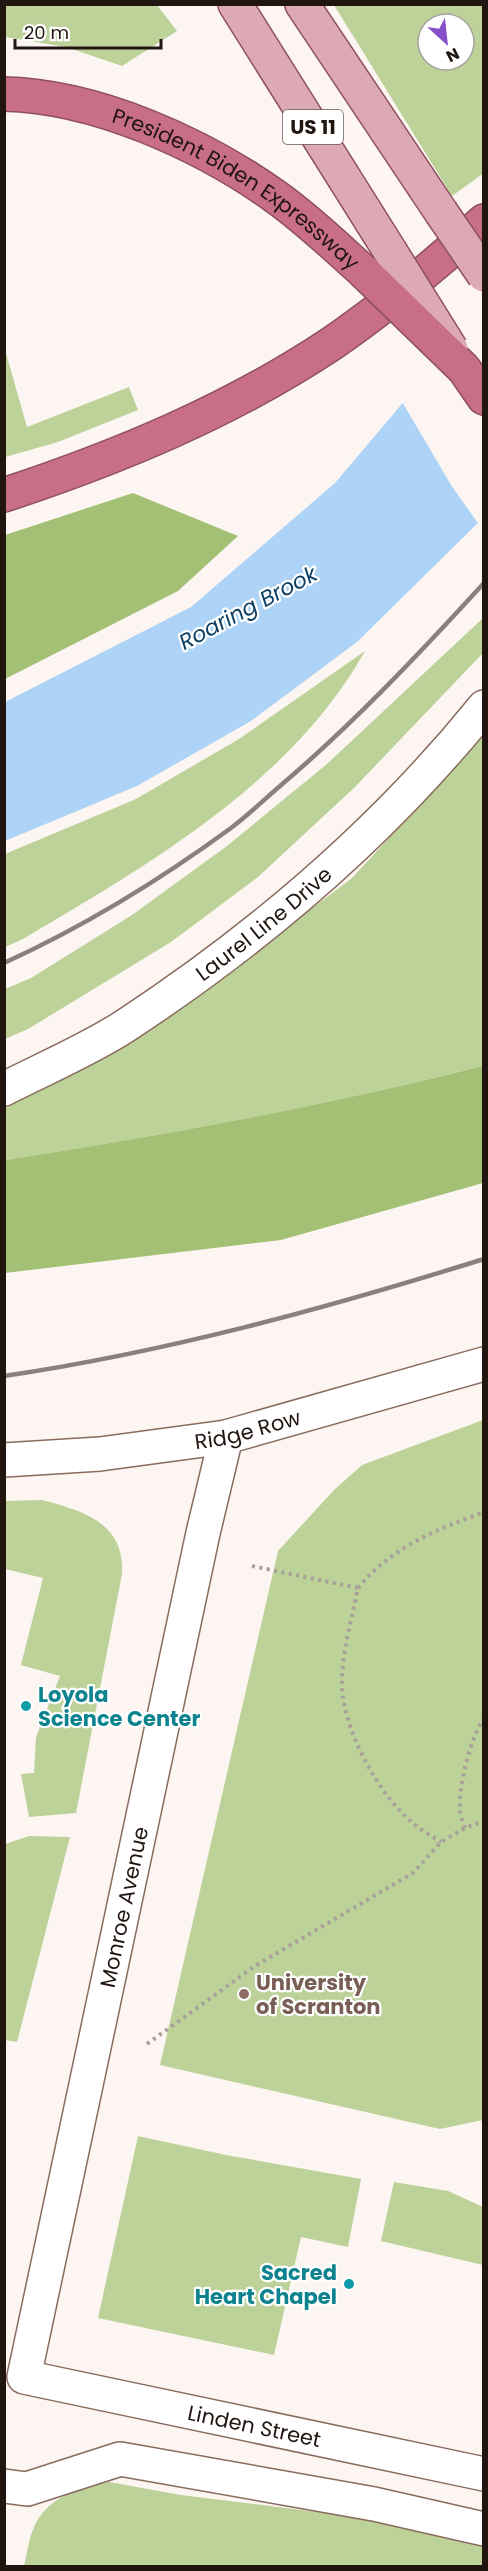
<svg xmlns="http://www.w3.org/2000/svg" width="488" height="2571" font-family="Poppins,sans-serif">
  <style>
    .green { fill: #bcd298; fill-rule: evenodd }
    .forest { fill: #a3c075 }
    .water { fill: #add4f6 }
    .pier { fill: #fdf5f2 }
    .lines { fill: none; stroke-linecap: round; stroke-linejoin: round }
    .minor-casing { stroke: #896b5d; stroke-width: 36 }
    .major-casing { stroke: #8e505d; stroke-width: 36 }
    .highway-casing { stroke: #8e505d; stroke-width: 36 }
    .path { stroke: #a89f9b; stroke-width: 4; stroke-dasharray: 3 4.5; stroke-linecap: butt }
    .minor { stroke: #fff; stroke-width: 33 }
    .major { stroke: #dea9b7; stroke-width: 33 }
    .highway { stroke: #c86f87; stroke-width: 33 }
    .rail { stroke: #8a807c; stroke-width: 4.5 }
    .major-bridge-casing { stroke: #8e505d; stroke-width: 36; stroke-linecap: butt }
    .highway-bridge-casing { stroke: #8e505d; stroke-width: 36; stroke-linecap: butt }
    .major-bridge { stroke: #dea9b7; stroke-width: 33 }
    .highway-bridge { stroke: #c86f87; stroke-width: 33 }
    .culture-dot { fill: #0f9aa8; stroke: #fff; stroke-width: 2 }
    .education-dot { fill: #8d6e63; stroke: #fff; stroke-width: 2 }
    .labels { text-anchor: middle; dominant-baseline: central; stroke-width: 4.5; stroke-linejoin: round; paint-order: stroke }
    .shield { fill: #fff; stroke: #645b58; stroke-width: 1.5 }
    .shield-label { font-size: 20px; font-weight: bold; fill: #211510 }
    .street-label { font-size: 21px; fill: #211510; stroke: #fff }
    .culture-label { font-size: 21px; font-weight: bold; fill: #0d838f; stroke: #fff; text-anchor: start }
    .education-label { font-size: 21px; font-weight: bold; fill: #785e54; stroke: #fff; text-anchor: start }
    .water-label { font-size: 22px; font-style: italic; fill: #0d4064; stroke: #fff }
  </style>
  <rect width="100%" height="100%" fill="#fdf5f2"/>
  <g class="green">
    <path d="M4,5H157L177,31L122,66L66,47L5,37Z"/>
    <path d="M334,5H483L484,173L481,175L452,196ZM428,24H464V60H428Z"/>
    <path d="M4,346L27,427L129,387L138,410L58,442L5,457Z"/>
    <path d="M483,618V653L354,788L258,877L171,942L28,1029L5,1039V989L31,978L132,915L227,846L327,764Z"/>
    <path d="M365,651C291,783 149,864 23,939L5,947V854L136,799L239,739Z"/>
    <path d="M483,736V1066C325,1106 166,1135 5,1160V1107L165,1019L352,878Z"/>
    <path d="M483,1420V2120L440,2129L160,2065L278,1551L334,1490L362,1465Z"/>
    <path d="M42,1500C84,1511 125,1523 122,1574L76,1813L29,1817L21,1774L34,1773L36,1737L60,1676L21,1665L43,1578L5,1569L4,1501Z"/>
    <path d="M29,1836L70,1837L17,2042L5,2040V1844Z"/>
    <path d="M138,2136L226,2155L361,2179L348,2247L301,2237L274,2355L98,2318Z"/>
    <path d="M394,2182L448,2191L483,2207V2265L381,2241Z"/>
    <path d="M109,2482L181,2495L407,2523L483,2541V2566H24C27,2555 28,2541 33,2530C45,2497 79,2488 109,2482Z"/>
  </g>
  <g class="forest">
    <path d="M133,493L238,536L178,591L5,679V535Z"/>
    <path d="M483,1066V1183L281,1240L5,1273V1160C166,1135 325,1106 483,1066Z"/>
  </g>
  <path class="water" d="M483,308V518L357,642L251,721L137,786L5,841V702L191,607L335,483Z"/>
  <path class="pier" d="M484,305V522L480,526L451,485L401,400Z"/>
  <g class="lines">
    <defs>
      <g id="minor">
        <path id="s1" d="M4,1089C43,1069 90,1049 125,1026C259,938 383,832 484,707"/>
        <path id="s2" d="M226,1437L203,1533L24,2377L484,2474"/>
        <path id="s3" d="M4,1460L100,1454L226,1437L484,1364"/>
        <path d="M4,2486L27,2489L120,2459L374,2504L484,2529"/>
      </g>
      <g id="major">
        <path d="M235,4L390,251"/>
        <path d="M302,4L441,212"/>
      </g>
      <g id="highway">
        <path id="s4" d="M4,94C96,96 202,144 276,197C307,219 335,246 364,272"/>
        <path d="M464,369L484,398"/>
        <path d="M4,495C119,457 230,411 331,344C385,307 435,265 484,221"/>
      </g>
    </defs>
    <use href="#minor" class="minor-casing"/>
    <use href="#major" class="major-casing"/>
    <use href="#highway" class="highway-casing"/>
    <g class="path">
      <path d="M252,1566L358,1588C352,1618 343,1648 342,1679C340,1725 378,1795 414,1824C422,1831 432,1836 441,1842"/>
      <path d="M358,1588C391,1547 436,1530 484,1512"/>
      <path d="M465,1828C463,1822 460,1815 460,1809C458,1787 471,1736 484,1718"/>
      <path d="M147,2044L255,1966L413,1873L441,1842L465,1828L484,1821"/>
    </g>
    <use href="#minor" class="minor"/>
    <use href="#major" class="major"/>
    <use href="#highway" class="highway"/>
    <g class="rail">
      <path d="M4,963C85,926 160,880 231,828C248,815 264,800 280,786C353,724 419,654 484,583"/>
      <path d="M4,1376C167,1352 327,1308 484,1259"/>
    </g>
    <defs>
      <g id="major-bridge">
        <path d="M441,212L484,275"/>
        <path d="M390,251L451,349"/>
      </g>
      <path id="highway-bridge" d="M364,272L464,369"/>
    </defs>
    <use href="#major-bridge" class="major-bridge-casing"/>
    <use href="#highway-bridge" class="highway-bridge-casing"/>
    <use href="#major-bridge" class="major-bridge"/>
    <use href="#highway-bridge" class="highway-bridge"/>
  </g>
  <g class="culture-dot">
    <circle cx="26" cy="1706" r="6"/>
    <circle cx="349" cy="2284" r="6"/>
  </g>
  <circle class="education-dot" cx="244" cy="1994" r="6"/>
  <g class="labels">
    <rect class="shield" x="283" y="110" width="60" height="34" rx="4.5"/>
    <g class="shield-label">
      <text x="313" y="127">US 11</text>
    </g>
    <g class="street-label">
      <text stroke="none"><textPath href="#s4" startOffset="256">President Biden Expressway</textPath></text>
      <text stroke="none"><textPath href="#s1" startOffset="309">Laurel Line Drive</textPath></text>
      <text stroke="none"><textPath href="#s3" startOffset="246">Ridge Row</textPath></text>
      <text transform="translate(124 1907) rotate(-78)">Monroe Avenue</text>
      <text stroke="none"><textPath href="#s2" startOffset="1197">Linden Street</textPath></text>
    </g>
    <g class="culture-label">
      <text x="38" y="1694">Loyola<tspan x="38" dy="24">Science Center</tspan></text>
      <text x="337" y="2272" text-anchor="end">Sacred<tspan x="337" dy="24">Heart Chapel</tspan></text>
    </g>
    <g class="education-label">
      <text x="256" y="1982">University<tspan x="256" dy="24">of Scranton</tspan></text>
    </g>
    <g class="water-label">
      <text transform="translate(248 608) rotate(-28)">Roaring Brook</text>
    </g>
  </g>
  <rect width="488" height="2571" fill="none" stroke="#211510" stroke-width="12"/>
  <g transform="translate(446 42) rotate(153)"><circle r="28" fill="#ffffff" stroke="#a6a19f" stroke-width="1.5"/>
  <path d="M0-4.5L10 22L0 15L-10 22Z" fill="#844fc7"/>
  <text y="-9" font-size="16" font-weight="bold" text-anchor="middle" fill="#211510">N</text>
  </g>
  <path d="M15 39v9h146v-9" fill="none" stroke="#211510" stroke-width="3"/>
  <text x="24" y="39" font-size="18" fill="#211510" stroke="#ffffff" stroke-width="4.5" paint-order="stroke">20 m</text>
</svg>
